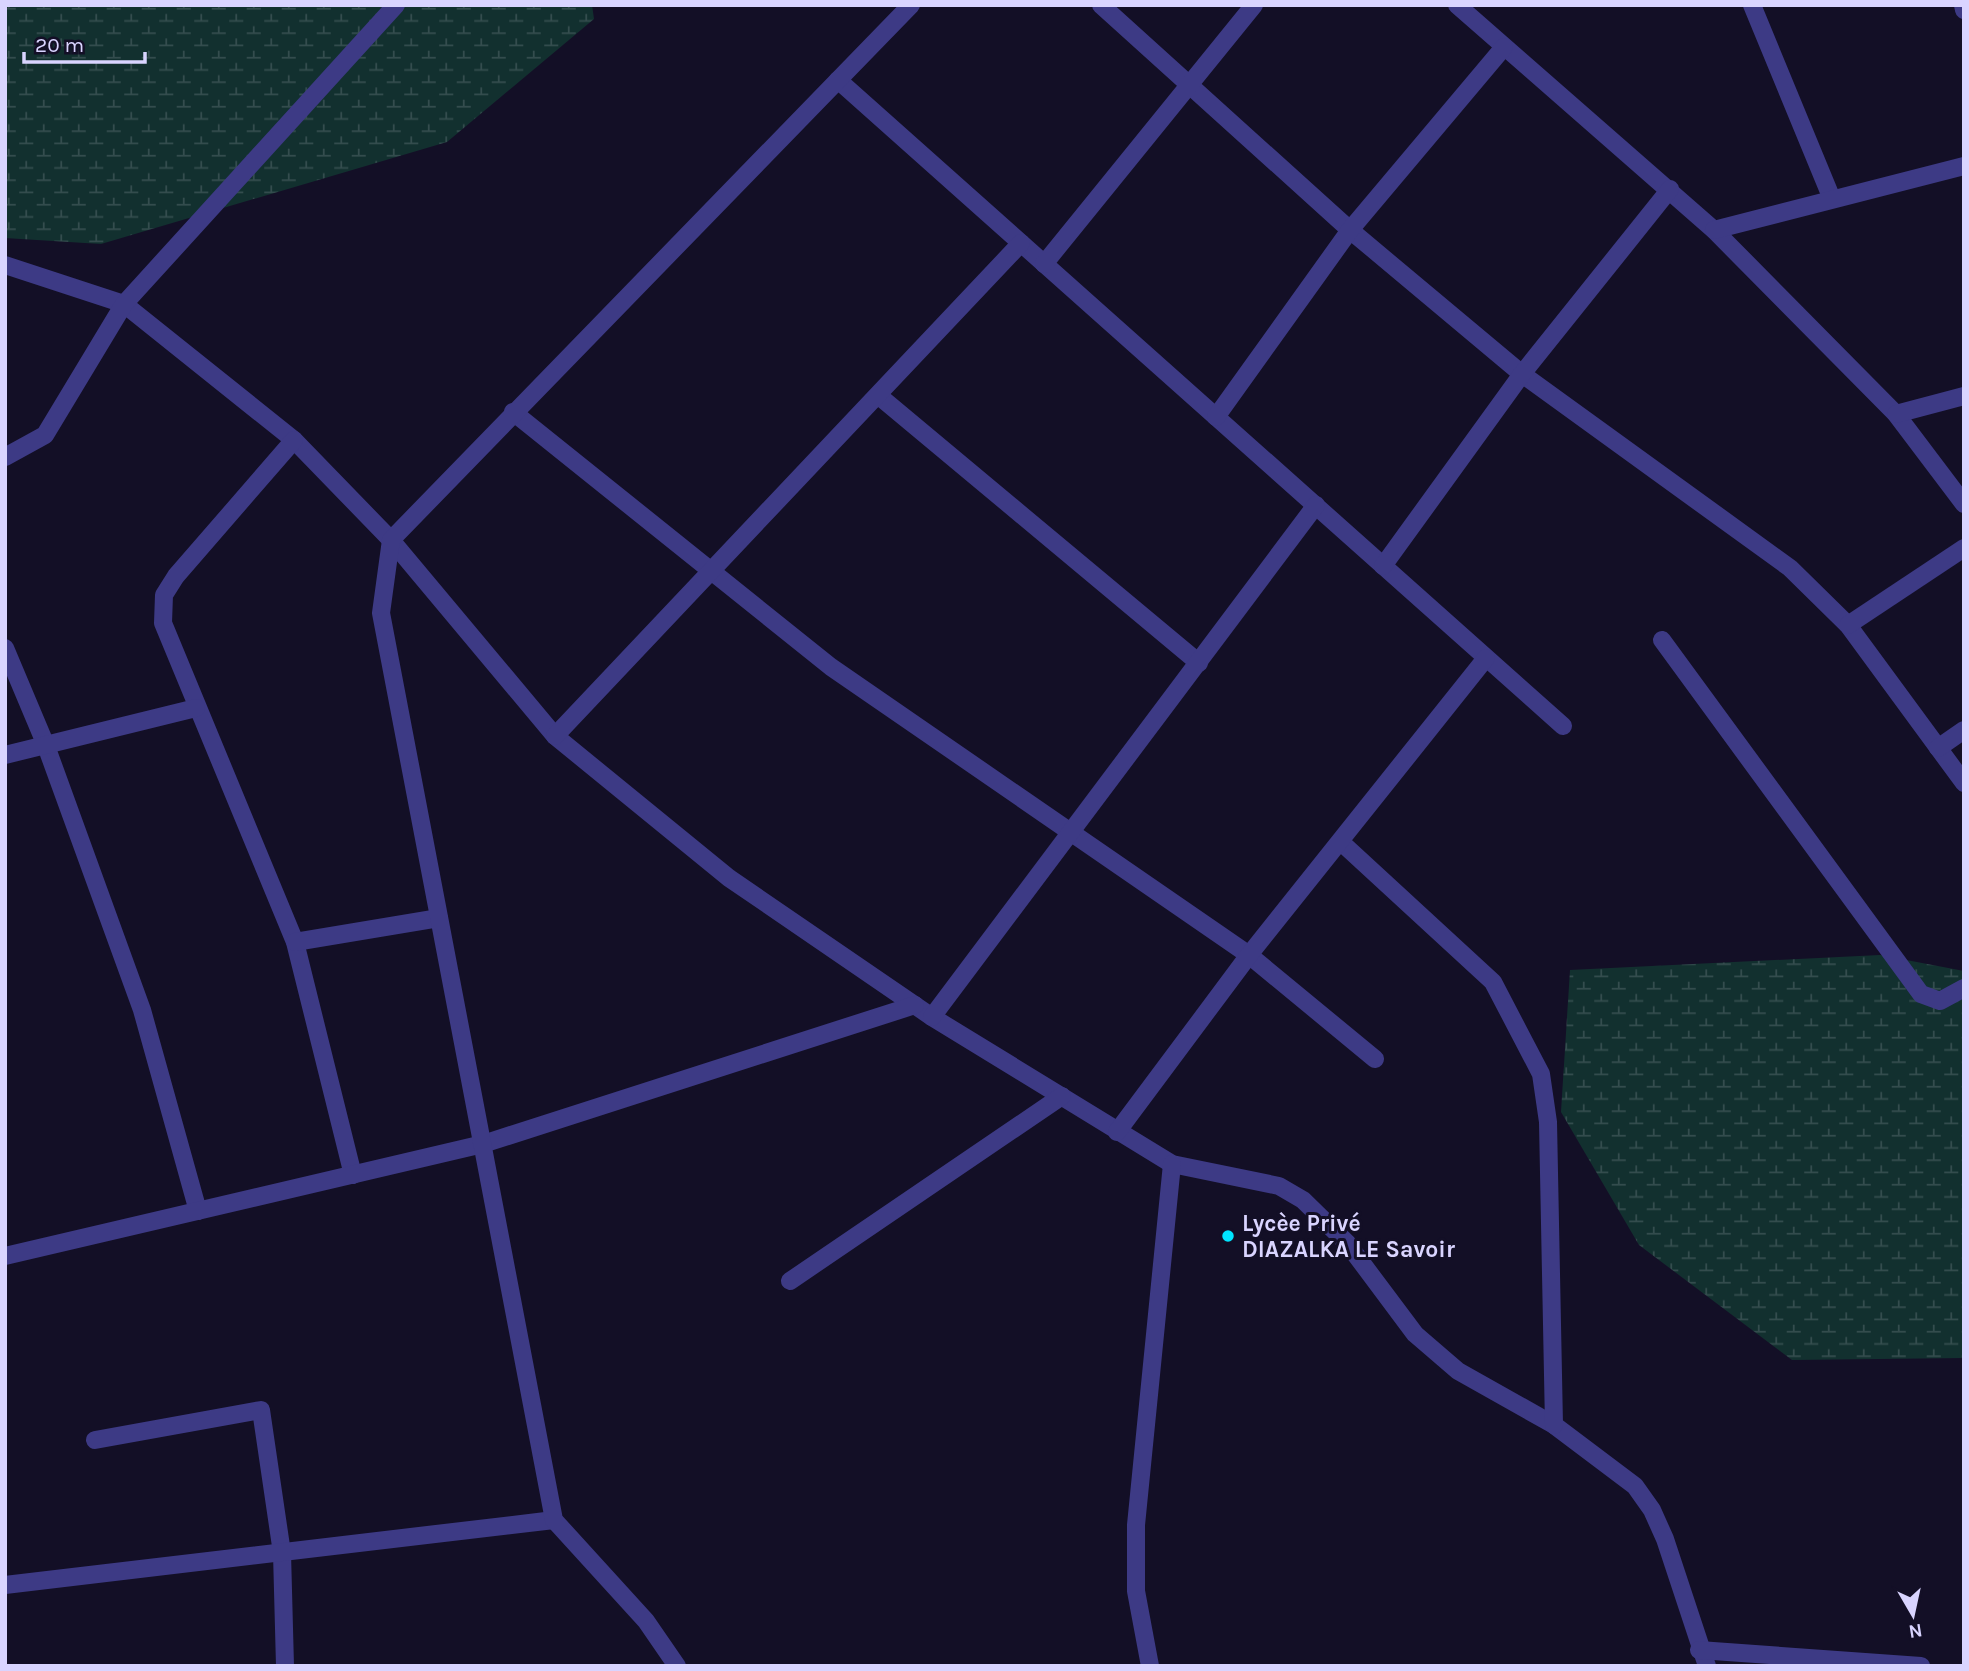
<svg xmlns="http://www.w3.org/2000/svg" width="1969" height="1671" font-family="Karla,sans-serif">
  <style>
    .wetland { fill: url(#wetland-marsh) }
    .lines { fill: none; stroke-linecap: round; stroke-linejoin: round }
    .minor { stroke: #3d3a85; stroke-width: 18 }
    .poi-dot { fill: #00e5ff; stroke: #130f26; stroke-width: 2.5 }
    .labels { text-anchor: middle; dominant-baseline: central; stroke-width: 6; stroke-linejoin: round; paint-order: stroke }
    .poi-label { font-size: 23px; font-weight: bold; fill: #d9d4ff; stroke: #130f26; text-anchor: start }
  </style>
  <defs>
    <pattern id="wetland-marsh" width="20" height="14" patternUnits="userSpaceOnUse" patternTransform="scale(1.75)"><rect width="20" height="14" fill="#12302f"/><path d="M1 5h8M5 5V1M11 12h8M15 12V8" fill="none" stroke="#344d4e"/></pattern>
  </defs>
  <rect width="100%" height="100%" fill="#130f26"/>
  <g class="wetland">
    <path d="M5,5H592L594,19L447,142L101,244L5,238Z"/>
    <path d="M1880,955L1964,971V1358L1792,1360L1639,1245L1561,1112L1570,970Z"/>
  </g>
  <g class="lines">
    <g class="minor">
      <path d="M1101,5L1350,230L1522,374L1790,568L1848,625L1964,783"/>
      <path d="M1457,5L1714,230L1896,414L1964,504"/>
      <path d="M1752,5L1832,199"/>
      <path d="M1963,5L1964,10"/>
      <path d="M838,80L1563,726"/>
      <path d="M1714,230L1964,166"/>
      <path d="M1044,264L1254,5"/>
      <path d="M5,265L124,304L294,440L391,540L555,736L729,878L932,1017L1172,1164L1279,1186L1303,1200L1347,1243L1415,1334L1458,1371L1554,1425L1635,1486L1652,1510L1665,1539L1707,1666"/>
      <path d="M879,396L1199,663"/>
      <path d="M513,412L831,667L1249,955L1375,1059"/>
      <path d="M1896,414L1964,396"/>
      <path d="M1216,417L1350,230L1504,47"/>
      <path d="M294,440L176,576L164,595L163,623L295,942L353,1175"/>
      <path d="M5,457L45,435L124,304L396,5"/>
      <path d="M1383,566L1522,374L1670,189"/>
      <path d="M1848,625L1964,548"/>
      <path d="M1662,640L1921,994L1940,1001L1964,988"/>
      <path d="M5,648L45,743L142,1010L198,1211"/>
      <path d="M555,736L1021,243"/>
      <path d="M1938,748L1964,730"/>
      <path d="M5,755L196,708"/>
      <path d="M1342,843L1493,982L1541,1074L1548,1122L1554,1425"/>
      <path d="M295,942L439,918"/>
      <path d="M932,1017L1316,505"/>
      <path d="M1117,1132L1249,955L1486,658"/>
      <path d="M5,1256L483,1144L915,1005"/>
      <path d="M790,1281L1062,1096"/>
      <path d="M95,1440L261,1410L282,1553L285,1666"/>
      <path d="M5,1585L554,1520"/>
      <path d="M1699,1650L1921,1666"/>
      <path d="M677,1666L646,1621L554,1520L381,613L391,540L911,5"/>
      <path d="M1150,1666L1136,1591V1525L1172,1164"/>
    </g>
  </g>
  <circle class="poi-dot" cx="1228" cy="1236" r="7"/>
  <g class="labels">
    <g class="poi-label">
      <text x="1242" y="1223">Lycèe Privé<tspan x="1242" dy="26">DIAZALKA LE Savoir</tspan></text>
    </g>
  </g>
  <rect width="1969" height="1671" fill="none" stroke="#d9d4ff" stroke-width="14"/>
  <g transform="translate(1913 1615) rotate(171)" stroke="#130f26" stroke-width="5" paint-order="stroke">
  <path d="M0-5L12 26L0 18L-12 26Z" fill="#d9d4ff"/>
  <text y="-10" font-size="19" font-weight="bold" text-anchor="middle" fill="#d9d4ff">N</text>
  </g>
  <path d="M24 52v10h121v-10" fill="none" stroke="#d9d4ff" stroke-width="3.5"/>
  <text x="35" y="52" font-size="21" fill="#d9d4ff" stroke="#130f26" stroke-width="5" paint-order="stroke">20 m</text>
</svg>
